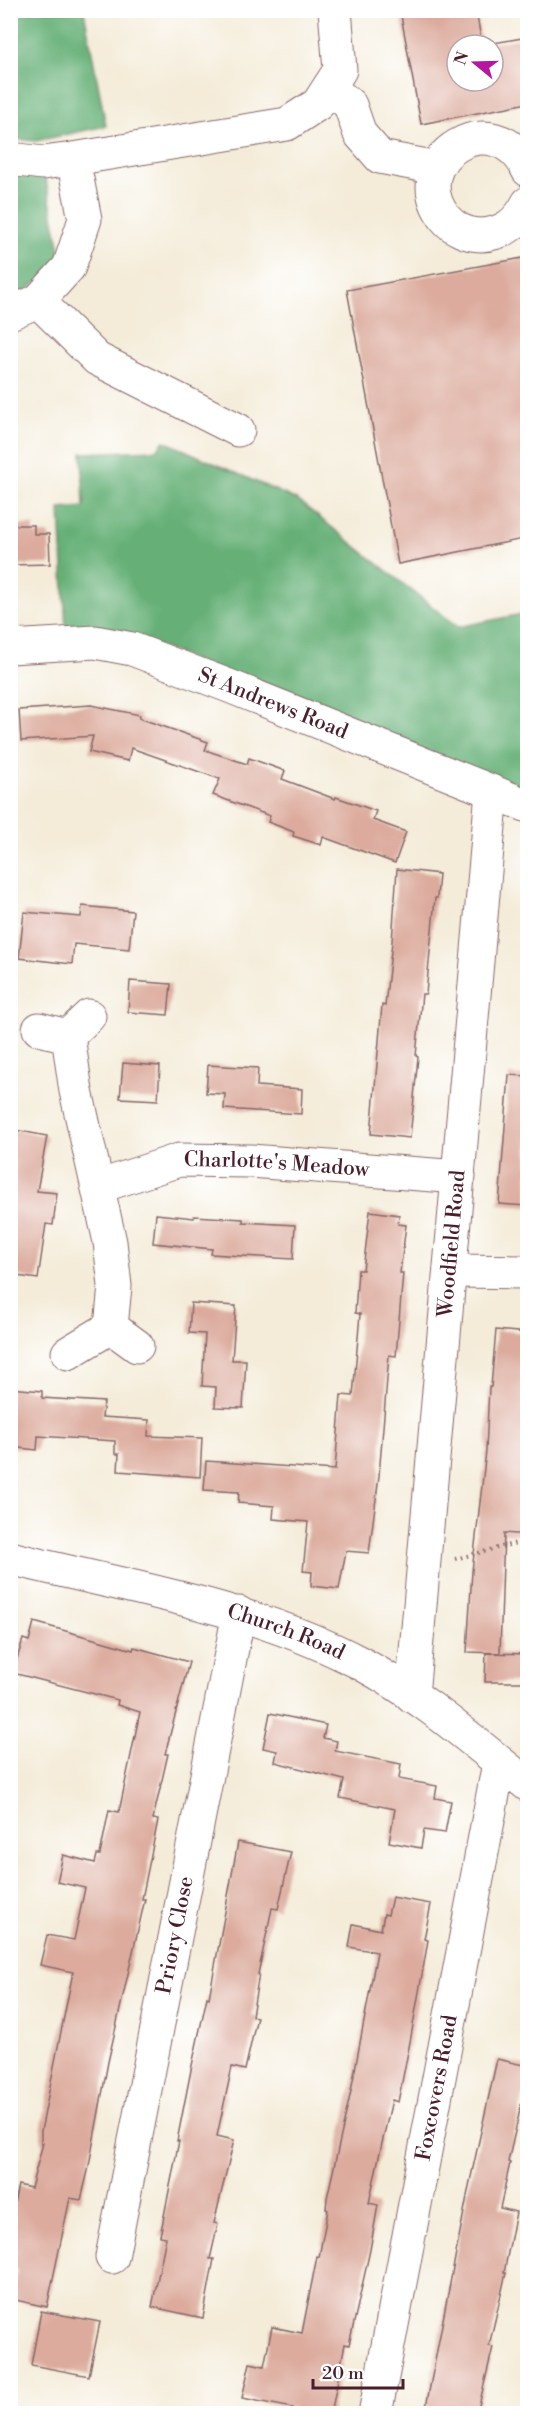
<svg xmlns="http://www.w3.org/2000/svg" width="538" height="2424" font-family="'Libre Bodoni',serif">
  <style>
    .forest { fill: #66b077; stroke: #586851; stroke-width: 1.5 }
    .building { fill: #dcab9d; fill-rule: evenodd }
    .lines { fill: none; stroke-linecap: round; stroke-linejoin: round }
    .minor-casing { stroke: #866768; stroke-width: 35 }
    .major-casing { stroke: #866768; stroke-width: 35 }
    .path { stroke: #866768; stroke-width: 4; stroke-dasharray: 1.5 4.5; stroke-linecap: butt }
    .minor { stroke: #fff; stroke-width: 33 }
    .major { stroke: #fff; stroke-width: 33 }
    .labels { text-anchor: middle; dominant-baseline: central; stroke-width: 6; stroke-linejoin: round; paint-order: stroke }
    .street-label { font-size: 21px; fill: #4a1f2b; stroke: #fff }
  </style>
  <rect width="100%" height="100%" fill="#fff"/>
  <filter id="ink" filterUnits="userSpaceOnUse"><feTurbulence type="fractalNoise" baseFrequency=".0167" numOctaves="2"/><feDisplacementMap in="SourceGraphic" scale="12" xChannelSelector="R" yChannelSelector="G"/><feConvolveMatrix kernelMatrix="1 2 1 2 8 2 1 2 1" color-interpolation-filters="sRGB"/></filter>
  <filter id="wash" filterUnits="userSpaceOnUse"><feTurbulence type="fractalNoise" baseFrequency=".008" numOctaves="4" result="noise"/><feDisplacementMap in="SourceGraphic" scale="24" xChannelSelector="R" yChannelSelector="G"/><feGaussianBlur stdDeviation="1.35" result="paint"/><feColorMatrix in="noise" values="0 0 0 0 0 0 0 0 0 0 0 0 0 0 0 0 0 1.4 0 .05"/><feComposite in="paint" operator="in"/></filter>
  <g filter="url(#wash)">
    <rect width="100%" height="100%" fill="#f4ecd9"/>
    <g class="forest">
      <path d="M10,11H84L106,126L36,141L11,139Z"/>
      <path d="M11,169L38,170L46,181L62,259L11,304Z"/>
      <path d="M164,441L297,500L458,627L527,613V792L113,628L66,631L60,509L84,507L82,453L157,450Z"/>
    </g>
    <g id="blocks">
      <g class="building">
        <path d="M400,10H476L482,45L528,37V103L421,124ZM457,45H493V81H457Z"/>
        <path d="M528,257V538L398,564L347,290Z"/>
        <path d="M10,525H34V534H49L50,564L10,565Z"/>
        <path d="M91,705L140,715L139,718L208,742L205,750L247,764L249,758L285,771L282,779L335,799L336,797L376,811L373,820L406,832L395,863L323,837L321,845L293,836L294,832L268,822L270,816L213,795L220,779L131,748L128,761L89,752L93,736L21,741L19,710Z"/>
        <path d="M397,869L439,874L437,898H435L426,994H422L416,1056L418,1057L410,1138L371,1134L382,1005L385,1006L392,942Z"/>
        <path d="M82,906L133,911L129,949L74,944L72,964L19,958L24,912L81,917Z"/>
        <path d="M130,981L171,984L168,1015L128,1012Z"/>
        <path d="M123,1063L160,1066L158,1100L120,1098Z"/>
        <path d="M208,1065L258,1068L257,1086L302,1089L301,1114L224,1109L225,1094L206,1093Z"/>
        <path d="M509,1075L528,1076V1206L499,1204Z"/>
        <path d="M10,1129L47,1136L37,1191L57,1193L53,1225L46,1224L38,1279L10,1275Z"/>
        <path d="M370,1211L399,1215L398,1224L406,1225L400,1273H403L396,1356L389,1355L379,1476L369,1553L346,1551L339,1589L311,1586L312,1572L303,1571L308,1522L273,1519L274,1506L238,1503L239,1492L204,1490L206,1461L335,1470L341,1395L353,1396L360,1314L355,1313L358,1270H363Z"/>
        <path d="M156,1214L194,1218V1216L243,1219V1222L295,1225L293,1259L211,1254L212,1249L153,1243Z"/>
        <path d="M191,1303L236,1306L232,1360H246L243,1408L215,1407L216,1387L202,1386L205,1334L189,1333Z"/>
        <path d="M496,1330L528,1333V1535L504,1533L500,1653L467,1652L472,1571L486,1451L489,1387H491Z"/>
        <path d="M10,1388L42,1391V1398L104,1402L102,1417L149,1420L148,1436L202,1438L200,1477L118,1471L119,1454H115V1441L38,1436L37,1450L10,1447Z"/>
        <path d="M34,1622L133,1650L134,1647L189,1662L165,1754H168L153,1819L158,1820L142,1899H145L108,2062L88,2171L81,2200L70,2198L47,2307L11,2299L17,2270L10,2268V2224L18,2185L31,2188L43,2143H41V2131L73,1972L40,1965L47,1935L74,1940L85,1888L57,1882L63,1855L95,1863L97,1855H100L109,1810L119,1812L140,1712L117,1705L118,1700L13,1673L23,1639L29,1641Z"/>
        <path d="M486,1653L528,1654V1682H485Z"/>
        <path d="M270,1713L326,1725L323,1738L337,1741L335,1751L401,1764L399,1779L437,1786L435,1798L451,1801L445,1833L424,1830L421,1848L389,1842L395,1809L340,1798L344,1780L275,1762L277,1751L263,1748Z"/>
        <path d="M238,1842L291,1852L278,1909L272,1908L258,1974H259L252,2016L257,2017L245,2070L232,2067L217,2136L234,2140L214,2223L218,2224L210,2259H214L203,2318L152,2307L166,2237L160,2236L179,2141H177L191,2070L207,1997L209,1998Z"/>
        <path d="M392,1897L431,1904L424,1939L428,1940L425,1958L410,2042L398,2102L392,2100L380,2152L369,2203L378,2205L370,2250L349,2345L345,2344L331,2414H292L293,2408L242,2398L250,2363L264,2366L272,2327L302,2333L317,2256L319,2257L328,2210L326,2209L327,2198L351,2091L377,1952L349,1947L353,1924L381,1930L384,1914L388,1915Z"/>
        <path d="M497,2059L528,2066V2075L508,2162L510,2163L500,2208L516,2212L504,2273H506L489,2346L493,2347L477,2414H459L426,2407L469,2186Z"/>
        <path d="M41,2311L100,2322L89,2376L31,2365Z"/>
      </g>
    </g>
  </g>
  <g filter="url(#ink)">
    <use href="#blocks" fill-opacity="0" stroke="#866768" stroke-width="1.5"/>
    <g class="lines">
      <defs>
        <g id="minor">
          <path d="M330,88L350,105L360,134L380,157L437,168"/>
          <path d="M10,159L43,163L73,159L287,124L318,104L340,70L335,10"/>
          <path d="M528,170C495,100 400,159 445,218C454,229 468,235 481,235C503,234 518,223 528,203"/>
          <path d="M38,301L97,359L238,430"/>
          <path d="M10,313L38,301L69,267L85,219L73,159"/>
          <path id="s1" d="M10,647L95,642L132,649L229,686L528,806"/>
          <path d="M39,1029L68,1036L89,1016"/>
          <path d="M68,1036L76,1091L110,1242L115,1286L111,1327"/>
          <path id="s2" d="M98,1187L179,1160L251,1161L459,1177"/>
          <path d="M451,1271L528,1272"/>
          <path d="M68,1353L111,1327L137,1346"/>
          <path id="s3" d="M412,1696L492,792"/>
          <path id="s4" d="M112,2257L239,1613"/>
          <path id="s5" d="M375,2414L499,1763"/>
        </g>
        <g id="major">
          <path id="s6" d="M10,1558C129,1588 253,1606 362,1664C422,1696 475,1743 528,1785"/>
        </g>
      </defs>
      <use href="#minor" class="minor-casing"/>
      <use href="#major" class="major-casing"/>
      <path class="path" d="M455,1559L528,1540"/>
      <use href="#minor" class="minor"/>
      <use href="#major" class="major"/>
    </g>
  </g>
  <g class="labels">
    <g class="street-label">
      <text stroke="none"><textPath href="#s1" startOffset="274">St Andrews Road</textPath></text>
      <text stroke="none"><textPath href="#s2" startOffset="183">Charlotte's Meadow</textPath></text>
      <text stroke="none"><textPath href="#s3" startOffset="454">Woodfield Road</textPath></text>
      <text stroke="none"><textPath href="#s6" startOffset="286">Church Road</textPath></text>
      <text stroke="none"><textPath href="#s4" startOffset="328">Priory Close</textPath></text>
      <text stroke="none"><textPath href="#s5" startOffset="332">Foxcovers Road</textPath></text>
    </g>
  </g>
  <rect width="538" height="2424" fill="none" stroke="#fff" stroke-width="36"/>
  <g transform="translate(475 63) rotate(289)"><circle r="28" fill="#ffffff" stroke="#b7a5aa" stroke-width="1.5"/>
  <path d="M0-4.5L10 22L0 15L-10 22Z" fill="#b5179e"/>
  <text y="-9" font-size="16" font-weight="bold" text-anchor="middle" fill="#4a1f2b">N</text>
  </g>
  <path d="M313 2379v9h90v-9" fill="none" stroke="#4a1f2b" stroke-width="3"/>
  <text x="322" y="2379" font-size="18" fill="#4a1f2b" stroke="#ffffff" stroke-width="4.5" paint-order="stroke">20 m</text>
</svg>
